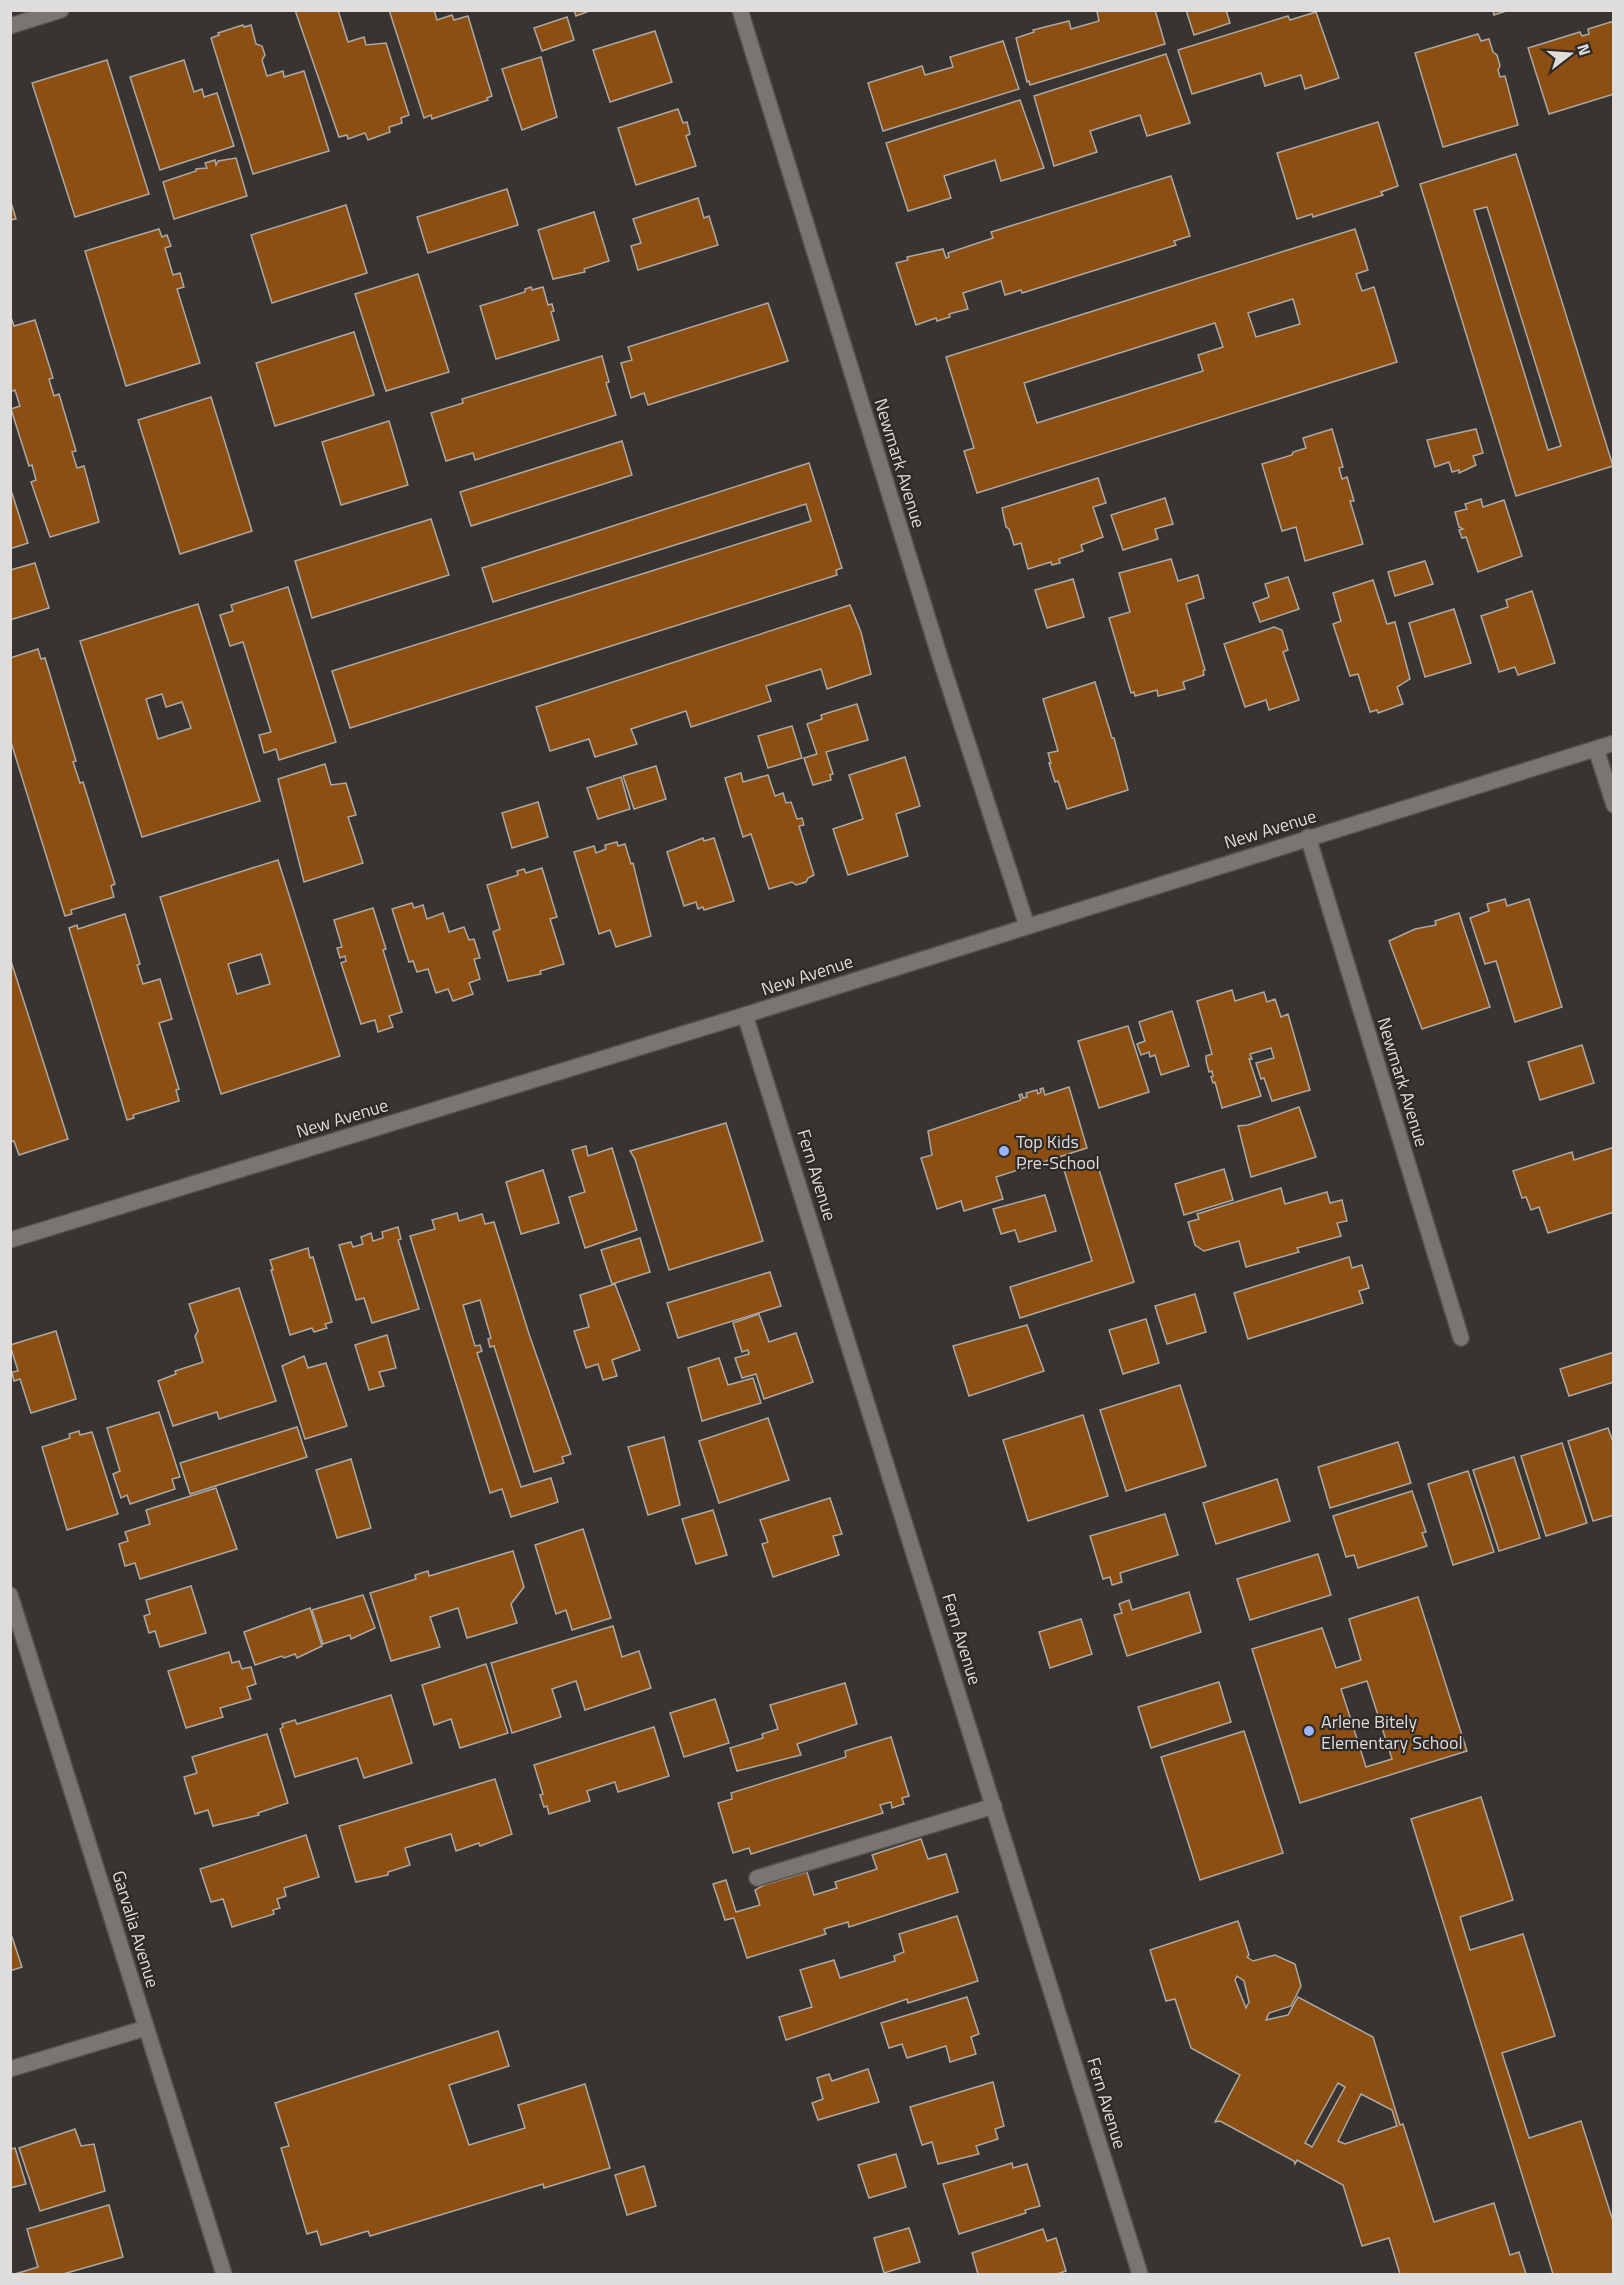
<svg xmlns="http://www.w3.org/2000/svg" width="1624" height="2285" font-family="'Titillium Web',sans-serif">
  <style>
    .building { fill: #8c4f11; stroke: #aca8a4; stroke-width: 1.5; fill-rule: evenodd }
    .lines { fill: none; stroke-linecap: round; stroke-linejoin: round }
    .minor-casing { stroke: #55524f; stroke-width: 18 }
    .minor { stroke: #797572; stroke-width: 15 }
    .poi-dot { fill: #9cb4fd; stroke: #2e2a28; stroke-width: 2 }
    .labels { text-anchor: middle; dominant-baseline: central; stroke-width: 4.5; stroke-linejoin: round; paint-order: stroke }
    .street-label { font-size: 18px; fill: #dfdddb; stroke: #2e2a28 }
    .poi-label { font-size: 18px; fill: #dfdddb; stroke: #2e2a28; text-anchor: start }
  </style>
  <rect width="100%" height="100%" fill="#383432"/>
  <g class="building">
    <path d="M295,10H338L348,42L364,37L366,45L386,43L409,115L401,118L402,123L389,127L390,132L368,140L365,133L348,139L347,135L339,137Z"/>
    <path d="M389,10H434L437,20L452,15L454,20L468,16L492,96L487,98L488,100L432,119L431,115L424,118Z"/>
    <path d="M574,10H592L576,16Z"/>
    <path d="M1103,10H1155L1165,44L1030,85L1029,81L1027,82L1016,38L1034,32L1033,30L1069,21L1071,29L1099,21L1097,12Z"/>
    <path d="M1186,10H1226L1230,23L1194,35Z"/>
    <path d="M1493,10H1509L1494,15Z"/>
    <path d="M1316,12L1339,78L1305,89L1301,75L1265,86L1261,73L1192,94L1178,50L1288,16L1290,20Z"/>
    <path d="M567,17L574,40L542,51L534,28Z"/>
    <path d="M1614,21V94L1549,114L1528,48L1580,32L1582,36L1589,34L1588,29Z"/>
    <path d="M243,25L244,27L251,25L256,44L262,46L265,55L262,60L267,76L283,71L284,77L304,71L329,151L253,174L211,38L219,35L218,33Z"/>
    <path d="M655,31L672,82L610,102L593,50Z"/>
    <path d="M1478,34L1481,41L1489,39L1493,52L1497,55L1500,66L1498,70L1500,77L1505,76L1518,125L1443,147L1415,53Z"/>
    <path d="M1003,41L1019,89L883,131L868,83L922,66L925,75L953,67L950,57Z"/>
    <path d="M1166,54L1190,123L1147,136L1140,115L1090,131L1097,152L1054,166L1034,96Z"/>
    <path d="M541,57L557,117L522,130L502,69Z"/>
    <path d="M107,60L149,194L75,217L32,83Z"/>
    <path d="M184,60L194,92L202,89L204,97L217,93L234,146L160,170L130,77Z"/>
    <path d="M1020,100L1044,168L1001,181L995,160L944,176L951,198L908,211L886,143Z"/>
    <path d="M678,109L683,123L687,122L690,134L686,136L696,166L636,185L618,128Z"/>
    <path d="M1378,122L1398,186L1381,192L1383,195L1313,217L1312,214L1297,219L1277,153Z"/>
    <path d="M1516,154L1613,466L1516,496L1420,184ZM1487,207L1561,446L1548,450L1474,210Z"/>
    <path d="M236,158L247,196L174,219L163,182L196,171V169L207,168L205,163L215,160L216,165L218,161Z"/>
    <path d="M1171,176L1190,236L1174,241L1176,245L1022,293L1021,290L1005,295L1001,281L963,293L968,309L949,314L950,317L937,321L936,318L916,325L896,263L908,260L907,257L943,249L946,258L949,257L948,253L993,238L991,232Z"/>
    <path d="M507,189L518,225L428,253L417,217Z"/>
    <path d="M698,198L704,218L709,216L718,245L638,270L631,246L641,243L633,219Z"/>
    <path d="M10,199L16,219L10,220Z"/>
    <path d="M346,205L367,273L272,303L251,235Z"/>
    <path d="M594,212L609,261L584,269L585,272L553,279L538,230Z"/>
    <path d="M159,229L162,237L167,235L171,246L165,248L173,275L180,273L184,287L177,289L200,363L126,386L85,251Z"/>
    <path d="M1355,229L1368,270L1356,274L1362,291L1374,287L1397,362L977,493L964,451L974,448L946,357ZM1293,299L1300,324L1256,337L1248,313ZM1215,323L1223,347L1198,355L1203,371L1037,423L1024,383Z"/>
    <path d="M418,274L449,372L386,391L355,294Z"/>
    <path d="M531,287L532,290L543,287L548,305L552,304L554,311L551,312L559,340L496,359L480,306L525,292V289Z"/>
    <path d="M768,303L788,361L648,405L644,393L631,398L621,363L632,360L628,347Z"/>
    <path d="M10,314L14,326L35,320L53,378L49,379L54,396L59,394L76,451L72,452L77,468L84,466L99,522L50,537L31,482L36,480L32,465L29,466L11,409L20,406L15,390L10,392Z"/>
    <path d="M354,332L374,395L275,426L256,363Z"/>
    <path d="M602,356L609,382L606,383L616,415L475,460L473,453L446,461L431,413L463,403L462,399Z"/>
    <path d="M211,397L252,531L180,554L138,420Z"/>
    <path d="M389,421L408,485L341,505L322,442Z"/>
    <path d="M1332,429L1343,467L1339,468L1342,479L1347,477L1354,501H1350L1363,544L1305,561L1296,527L1282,531L1262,464L1292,455L1293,452L1306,448L1303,438Z"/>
    <path d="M1476,429L1483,453L1473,456L1476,465L1459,473V470L1452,472L1449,462L1435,467L1427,440Z"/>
    <path d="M622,441L632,475L471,526L460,492Z"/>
    <path d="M809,463L842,568L836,570L837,575L350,728L332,671L811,521L806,504L493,602L482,568Z"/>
    <path d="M1098,478L1106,503L1093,507L1103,537L1081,545L1083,551L1059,559L1060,563L1052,565L1051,562L1028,569L1021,543L1014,545L1009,529L1006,527L1002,508Z"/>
    <path d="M10,487L28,543L10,549Z"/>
    <path d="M1165,498L1173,524L1155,529L1158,539L1123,550L1111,515Z"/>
    <path d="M1481,499L1483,507L1504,500L1522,556L1478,572L1466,537L1462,538L1459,530L1463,529L1459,527L1455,512L1467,509L1465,504Z"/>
    <path d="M431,519L449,575L312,618L295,561Z"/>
    <path d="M1171,559L1178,581L1198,575L1204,598L1186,604L1205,670L1203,671L1204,675L1183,682L1185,689L1158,696L1157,690L1135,696L1134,692L1131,693L1109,618L1130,612L1119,573Z"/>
    <path d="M1425,561L1433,584L1395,596L1388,572Z"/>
    <path d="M35,563L49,608L10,620V570Z"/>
    <path d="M1288,577L1299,609L1260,622L1253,603L1269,597L1265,584Z"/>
    <path d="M1073,579L1084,617L1047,628L1035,590Z"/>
    <path d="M1373,580L1387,624L1395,622L1410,679L1397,687L1403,704L1378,713L1377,710L1370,712L1358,674L1350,676L1333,624L1341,621L1333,593Z"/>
    <path d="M288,587L336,742L279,760L276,749L264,753L259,735L271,732L243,642L230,646L220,615L233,611L231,605Z"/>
    <path d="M1532,591L1555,663L1518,675L1515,667L1499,672L1481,616L1508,607L1506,600Z"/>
    <path d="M198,604L260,801L142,837L80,641ZM162,694L166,707L182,702L191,728L158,739L146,699Z"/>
    <path d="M850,605L861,632L871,674L827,689L821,669L766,686L771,701L691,727L686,711L631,729L637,744L595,757L589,739L550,751L536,707Z"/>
    <path d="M1454,609L1471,663L1425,677L1409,623Z"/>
    <path d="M1274,627L1282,630L1288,650L1283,652L1299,700L1269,710L1266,700L1245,707L1224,644Z"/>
    <path d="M38,649L41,659L45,658L76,761L73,762L80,783L83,782L115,884L111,886L114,897L71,910L72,914L65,916L10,739V658Z"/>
    <path d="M1095,682L1112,738H1114L1128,790L1067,809L1058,781L1055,782L1049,763H1051L1048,753L1058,751L1043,699Z"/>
    <path d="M857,704L868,740L826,752L833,774L830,775L831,780L813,785L804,758L817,754L807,724L822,719L821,715Z"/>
    <path d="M792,726L802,758L768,768L758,736Z"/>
    <path d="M905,757L920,806L896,814L908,856L848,875L833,829L863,819L849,775Z"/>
    <path d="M325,764L331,785L346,783L356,815L348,817L363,863L304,882L278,779Z"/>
    <path d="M656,766L666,799L634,809L623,776Z"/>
    <path d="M741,773L743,782L768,775L775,796L783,793L786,803L791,802L797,819L802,818L804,825L799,826L814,875L808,878L806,882L796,885L792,882L769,889L751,834L743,837L725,778Z"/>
    <path d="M621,777L630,809L598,819L587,788Z"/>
    <path d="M538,802L548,837L512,848L502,813Z"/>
    <path d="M703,838L704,841L714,838L734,901L704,910L703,907L698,909L696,902L684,906L667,852Z"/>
    <path d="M617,842L618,846L625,844L631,864L633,863L651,936L616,947L610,930L599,934L574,852L594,846L596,853L606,849L605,845Z"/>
    <path d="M278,860L340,1056L221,1094L160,897ZM261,954L270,984L237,994L228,964Z"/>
    <path d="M542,868L557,917L550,919L564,964L540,971L541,974L508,981L493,932L500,929L487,885L518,875L517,871L524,869L526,873Z"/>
    <path d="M1505,899L1507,906L1529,899L1562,1007L1515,1022L1496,961L1485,964L1470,918L1489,911L1487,904Z"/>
    <path d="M412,903L414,908L423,905L427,919L443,913L449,932L464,927L469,940L474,939L480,958L474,959L480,979L469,983L473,994L453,1001L448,989L436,993L428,969L417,972L413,961L409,962L392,909Z"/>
    <path d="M373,908L386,949L383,950L402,1012L389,1016L393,1027L378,1032L375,1020L361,1024L341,963L346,961L345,956L340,958L337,948L342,947L334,920Z"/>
    <path d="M1459,913L1490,1007L1422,1029L1389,941L1415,929L1436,925L1435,921Z"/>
    <path d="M125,914L140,964L137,965L143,984L160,979L172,1019L159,1023L179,1089L176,1090L179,1101L133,1115L134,1118L127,1120L69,928L77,925L78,929Z"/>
    <path d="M10,958L68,1139L19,1155L14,1141L10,1142Z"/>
    <path d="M1232,990L1235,1001L1264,992L1267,1002L1275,999L1281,1017L1288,1014L1310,1090L1272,1101L1264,1078L1261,1079L1256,1063L1274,1058L1271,1048L1250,1054L1252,1059H1249L1261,1096L1222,1108L1215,1082L1213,1083L1211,1077L1213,1076L1212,1071L1209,1072L1206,1060V1056L1212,1054L1197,1001Z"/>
    <path d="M1172,1011L1189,1066L1161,1075L1155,1055L1150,1057L1149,1052L1141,1055L1137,1044L1145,1041L1139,1022Z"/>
    <path d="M1128,1026L1149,1092L1099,1108L1078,1041Z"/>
    <path d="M1582,1045L1594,1083L1540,1100L1528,1062Z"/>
    <path d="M1069,1087L1087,1148L996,1177L1003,1199L964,1211L961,1201L937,1209L921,1158L932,1155L928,1131L1021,1100L1019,1095L1022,1094L1023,1098L1027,1097L1026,1093L1037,1090L1038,1094L1041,1092L1040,1089L1043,1088L1045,1095Z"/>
    <path d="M1299,1107L1316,1157L1251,1177L1238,1126L1248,1125Z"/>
    <path d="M726,1123L763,1241L669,1270L635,1159L630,1151Z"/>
    <path d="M586,1146L588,1156L612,1148L637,1230L585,1248L569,1197L585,1192L572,1150Z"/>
    <path d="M1614,1147V1212L1548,1233L1539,1207L1531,1210L1526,1197L1522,1198L1513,1171L1572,1152L1574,1160Z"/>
    <path d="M1096,1160L1134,1282L1020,1318L1010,1287L1092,1261L1064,1170Z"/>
    <path d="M1224,1169L1233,1200L1184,1215L1175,1184Z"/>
    <path d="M543,1170L559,1223L521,1234L506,1182Z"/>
    <path d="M1281,1188L1285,1204L1327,1192L1330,1203L1342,1200L1347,1221L1337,1223L1341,1236L1297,1248L1299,1252L1246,1267L1239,1241L1204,1251L1195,1245L1188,1222L1199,1219L1197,1214Z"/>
    <path d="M1045,1195L1056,1231L1019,1242L1015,1230L1001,1234L993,1209Z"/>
    <path d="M457,1213L459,1221L482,1214L485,1224L494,1222L529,1334L571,1454L562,1457L564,1463L534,1472L494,1346L490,1347L488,1339L491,1338L480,1300L463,1305L475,1346L480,1345L482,1351L477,1353L521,1487L551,1478L558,1502L511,1517L502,1489L490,1493L410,1236L435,1229L432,1220Z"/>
    <path d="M398,1227L401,1239L398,1240L419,1309L372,1323L364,1298L356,1300L339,1245L351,1242L353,1247L363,1244L361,1237L371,1233L373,1241L383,1238L382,1232Z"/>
    <path d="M640,1238L650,1272L612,1284L601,1250Z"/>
    <path d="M308,1248L310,1258L313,1257L332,1322L325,1324L327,1328L314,1332L312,1328L290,1335L271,1270H273L270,1260Z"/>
    <path d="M1349,1257L1352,1268L1362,1265L1369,1288L1359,1291L1363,1303L1248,1339L1234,1293Z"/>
    <path d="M770,1272L781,1306L678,1338L667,1303Z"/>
    <path d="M615,1284L640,1350L612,1360L617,1376L603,1380L598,1364L586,1368L574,1331L589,1327L580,1295Z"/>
    <path d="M239,1288L276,1401L219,1419L217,1412L173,1426L158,1381L176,1374L175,1371L203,1362L195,1336L198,1331L189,1304Z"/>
    <path d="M1195,1294L1206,1332L1167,1344L1155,1306Z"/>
    <path d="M759,1314L769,1342L796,1333L813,1382L764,1399L756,1374L742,1378L735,1358L749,1354L748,1350L742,1352L733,1323Z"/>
    <path d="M1146,1319L1159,1363L1123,1374L1109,1330Z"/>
    <path d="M1027,1325L1044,1371L969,1396L953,1346Z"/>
    <path d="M56,1331L76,1399L31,1413L20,1379L14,1381L12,1372L18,1371L10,1345Z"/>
    <path d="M387,1335L396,1368L379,1372L384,1386L369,1390L355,1345Z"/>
    <path d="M1614,1352V1382L1569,1396L1560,1369Z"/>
    <path d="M304,1356L308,1368L326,1363L347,1426L305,1439L282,1366Z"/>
    <path d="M719,1358L728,1385L753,1378L761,1403L702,1421L688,1368Z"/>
    <path d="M1180,1385L1206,1466L1126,1491L1100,1410Z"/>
    <path d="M159,1412L180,1477L172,1479L175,1489L130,1504L127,1495L121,1498L113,1474L120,1471L107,1428Z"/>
    <path d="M1083,1415L1108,1496L1028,1521L1003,1440Z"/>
    <path d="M768,1418L789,1480L719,1503L699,1441Z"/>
    <path d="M297,1427L307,1457L190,1494L180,1463Z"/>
    <path d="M1608,1428L1614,1445V1515L1593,1521L1568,1441Z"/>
    <path d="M79,1431L80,1435L92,1432L118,1514L67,1530L42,1447L70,1438L69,1434Z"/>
    <path d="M664,1437L680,1505L648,1515L628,1447Z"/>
    <path d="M1398,1442L1411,1483L1330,1508L1318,1467Z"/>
    <path d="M1562,1443L1587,1523L1546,1536L1521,1456Z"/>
    <path d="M1514,1457L1540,1538L1499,1551L1473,1470Z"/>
    <path d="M351,1459L371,1528L337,1538L316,1470Z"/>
    <path d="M1468,1471L1494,1552L1453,1565L1428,1484Z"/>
    <path d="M1277,1479L1290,1521L1216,1544L1203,1503Z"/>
    <path d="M216,1488L237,1549L140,1579L135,1563L125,1566L119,1544L128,1541L125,1532L150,1524L146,1510Z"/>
    <path d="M1412,1491L1426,1532L1422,1533L1427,1546L1358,1568L1354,1555L1346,1557L1333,1516Z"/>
    <path d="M830,1498L842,1534L833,1536L839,1555L773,1577L762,1544L768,1542L760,1520Z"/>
    <path d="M713,1510L727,1555L696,1564L682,1519Z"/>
    <path d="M1165,1514L1178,1555L1120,1573L1122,1582L1112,1585L1110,1577L1103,1579L1090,1536Z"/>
    <path d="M583,1529L611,1618L572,1630L566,1610L556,1614L535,1545Z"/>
    <path d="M513,1551L524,1587L511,1604L517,1623L467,1638L458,1608L430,1617L440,1647L391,1661L370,1593L416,1579L415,1575L428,1571L429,1576Z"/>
    <path d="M1318,1554L1331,1595L1250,1620L1237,1579Z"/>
    <path d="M191,1586L206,1633L160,1647L155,1631L149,1633L144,1616L150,1614L146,1600Z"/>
    <path d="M1189,1592L1201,1632L1127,1656L1114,1615L1122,1613L1119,1604L1129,1600L1132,1610Z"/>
    <path d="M363,1595L375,1628L351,1639L350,1635L323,1644L312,1610Z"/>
    <path d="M1418,1597L1467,1751L1300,1803L1252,1649L1322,1628L1336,1668L1361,1660L1349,1619ZM1367,1681L1392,1759L1366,1767L1341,1689Z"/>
    <path d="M310,1608L322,1646L297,1658L295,1654L284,1658L282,1656L255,1665L244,1632Z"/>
    <path d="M1081,1619L1092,1654L1050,1668L1039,1632Z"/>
    <path d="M613,1626L622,1657L639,1651L651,1688L585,1710L576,1681L552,1689L561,1717L512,1733L491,1663Z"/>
    <path d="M229,1652L232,1663L239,1661L242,1669L251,1667L256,1684L247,1687L251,1699L220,1708L223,1717L186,1728L168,1671Z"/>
    <path d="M486,1664L508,1733L460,1748L451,1719L434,1725L422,1685Z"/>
    <path d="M1219,1682L1231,1722L1151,1748L1138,1707Z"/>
    <path d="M845,1683L857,1724L797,1744L801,1755L737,1771L730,1748L763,1738L762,1734L778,1729L770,1705Z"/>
    <path d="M391,1695L412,1763L364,1778L357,1758L295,1777L280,1729L283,1727L282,1724L295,1720L297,1724Z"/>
    <path d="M715,1699L729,1743L684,1757L670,1713Z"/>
    <path d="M654,1727L669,1776L618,1792L615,1782L587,1791L590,1801L549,1814L547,1806L544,1807L540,1795L543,1794L534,1765Z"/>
    <path d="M1244,1731L1283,1853L1200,1880L1161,1757Z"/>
    <path d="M267,1734L288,1803L258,1813L259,1815L213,1826L208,1810L195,1814L184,1777L197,1773L192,1757Z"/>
    <path d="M891,1737L909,1796L902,1798L904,1804L892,1808L891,1802L880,1805L883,1813L751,1854L749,1848L733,1853L718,1803L732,1799L731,1793L846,1757L845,1751Z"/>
    <path d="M495,1779L512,1834L480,1846L479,1843L456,1851L451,1834L405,1848L410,1865L388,1872V1875L356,1882L339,1826Z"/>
    <path d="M1481,1797L1513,1900L1460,1917L1470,1950L1523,1934L1555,2036L1502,2053L1529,2138L1581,2121L1614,2224V2274H1553L1411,1819Z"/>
    <path d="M306,1835L319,1877L284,1888L286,1896L277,1899L280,1908L273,1910L274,1914L232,1927L223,1899L211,1902L200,1869Z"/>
    <path d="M921,1839L928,1859L946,1854L958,1892L849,1927L848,1922L824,1929L826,1934L747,1958L734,1918L725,1920L713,1884L726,1880L736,1912L760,1905L755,1890L764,1885L807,1872L814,1895L837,1888L835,1882L877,1869L872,1855Z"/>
    <path d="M957,1916L978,1981L908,2003L907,1999L786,2040L779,2017L812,2007L800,1970L834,1960L840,1978L895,1961L894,1956L904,1952L899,1934Z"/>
    <path d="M1238,1921L1249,1955L1247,1957L1253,1961L1275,1955L1295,1964L1301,1986L1291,2006L1269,2013L1266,2020L1288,2015L1298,1997L1373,2037L1400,2125L1403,2124L1434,2222L1494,2203L1510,2255L1519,2252L1526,2274H1400L1389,2238L1362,2246L1343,2185L1297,2160L1295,2164L1294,2161L1220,2121L1215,2122L1240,2075L1191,2048L1175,1999L1166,2001L1150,1950ZM1237,1976L1244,1981L1249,2002L1246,2008L1235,1980ZM1338,2083L1345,2087L1312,2147L1305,2143ZM1361,2094L1392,2110L1397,2126L1345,2144L1338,2141Z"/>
    <path d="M10,1931L22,1967L10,1971Z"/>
    <path d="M967,1997L979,2034L971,2037L976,2054L950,2062L946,2046L907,2058L902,2044L889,2048L881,2023Z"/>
    <path d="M498,2031L509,2066L449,2085L469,2145L525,2128L518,2105L585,2084L610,2168L544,2188L543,2184L370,2236L368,2231L321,2245L317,2231L307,2234L281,2148L289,2146L275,2103Z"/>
    <path d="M868,2069L879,2102L818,2120L812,2103L823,2099L817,2078L829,2074L832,2081Z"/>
    <path d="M993,2082L1004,2126L995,2129L998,2139L976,2146L979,2154L938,2164L932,2142L922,2145L910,2107Z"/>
    <path d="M75,2129L81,2146L94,2144L105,2191L40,2211L19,2148Z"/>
    <path d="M15,2148L26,2184L10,2188V2149Z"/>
    <path d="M896,2154L906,2187L869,2198L858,2165Z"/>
    <path d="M1012,2163L1013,2168L1027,2164L1040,2206L1025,2210L1026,2213L959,2234L943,2184Z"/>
    <path d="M644,2166L656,2206L627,2215L615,2175Z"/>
    <path d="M109,2205L123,2257L63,2274H15L38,2267L27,2229Z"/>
    <path d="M909,2228L920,2262L884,2273L874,2238Z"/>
    <path d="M1043,2229L1047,2241L1056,2238L1066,2271L1057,2274H978L972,2253Z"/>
  </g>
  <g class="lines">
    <defs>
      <g id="minor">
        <path d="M740,10L941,661L1027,926"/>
        <path d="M10,26L61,10"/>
        <path d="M1596,749L1614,805"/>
        <path d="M1308,837L1461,1338"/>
        <path d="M745,1015L1140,2274"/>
        <path d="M10,1240L745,1015L1614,743"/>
        <path d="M10,1595L224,2274"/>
        <path d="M757,1878L994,1806"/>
        <path d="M10,2069L146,2028"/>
      </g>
    </defs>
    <use href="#minor" class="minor-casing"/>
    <use href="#minor" class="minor"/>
  </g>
  <g class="poi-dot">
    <circle cx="1004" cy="1151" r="6"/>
    <circle cx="1309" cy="1731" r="6"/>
  </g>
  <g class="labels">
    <g class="street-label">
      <text transform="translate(900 463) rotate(73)">Newmark Avenue</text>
      <text transform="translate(1270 829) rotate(-17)">New Avenue</text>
      <text transform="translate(807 975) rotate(-18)">New Avenue</text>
      <text transform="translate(1403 1082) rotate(73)">Newmark Avenue</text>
      <text transform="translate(342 1118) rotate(-17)">New Avenue</text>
      <text transform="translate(817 1175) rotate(73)">Fern Avenue</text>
      <text transform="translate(962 1639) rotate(73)">Fern Avenue</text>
      <text transform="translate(136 1929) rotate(73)">Garvalia Avenue</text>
      <text transform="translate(1107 2103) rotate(73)">Fern Avenue</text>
    </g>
    <g class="poi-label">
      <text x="1016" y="1141">Top Kids<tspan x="1016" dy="21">Pre-School</tspan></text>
      <text x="1321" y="1721">Arlene Bitely<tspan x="1321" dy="21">Elementary School</tspan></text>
    </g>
  </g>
  <rect width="1624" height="2285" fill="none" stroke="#dfdddb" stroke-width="24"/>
  <g transform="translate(1570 54) rotate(73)" stroke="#2e2a28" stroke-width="4.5" paint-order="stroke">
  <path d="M0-4.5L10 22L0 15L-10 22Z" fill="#dfdddb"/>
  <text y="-9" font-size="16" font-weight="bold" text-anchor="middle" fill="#dfdddb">N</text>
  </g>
</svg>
